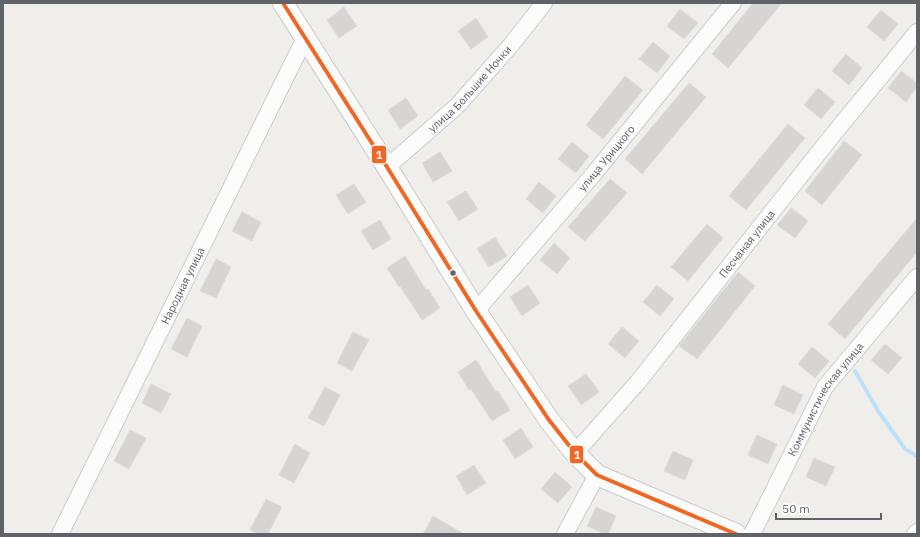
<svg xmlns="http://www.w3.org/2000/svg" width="920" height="537" font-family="'IBM Plex Sans',sans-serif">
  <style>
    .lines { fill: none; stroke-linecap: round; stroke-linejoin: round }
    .stream { stroke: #bfe0f9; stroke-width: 4 }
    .building { fill: #d6d5d3; stroke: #deddd9 }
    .minor-casing { stroke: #cbcccc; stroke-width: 18 }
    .tertiary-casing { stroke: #cbcccc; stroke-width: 22 }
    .minor { stroke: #fdfcfc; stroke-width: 16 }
    .tertiary { stroke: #fdfcfc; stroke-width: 20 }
    .bus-1-casing { stroke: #fff; stroke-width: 7 }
    .bus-1 { stroke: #f26522; stroke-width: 4 }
    .bus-dot { fill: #5f6368; stroke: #fff; stroke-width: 1.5 }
    .labels { text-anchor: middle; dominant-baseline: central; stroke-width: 3; stroke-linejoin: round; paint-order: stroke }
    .street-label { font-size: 11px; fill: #5f6368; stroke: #fff }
    .line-badge { stroke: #fff; stroke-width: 1.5 }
    .badge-label { font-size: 11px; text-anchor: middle; font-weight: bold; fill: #fff }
  </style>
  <rect width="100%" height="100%" fill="#efeeea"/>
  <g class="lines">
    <path class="stream" d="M855,371L878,411L905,449L917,456"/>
  </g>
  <g class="building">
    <path d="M753,3H782L728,68L712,54Z"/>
    <path d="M344,7L357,26L339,38L327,20Z"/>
    <path d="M680,9L698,23L684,39L667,26Z"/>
    <path d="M881,10L898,24L884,41L867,27Z"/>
    <path d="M476,18L488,37L471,49L458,31Z"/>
    <path d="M653,42L670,56L657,73L639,59Z"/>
    <path d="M846,54L862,68L849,85L832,71Z"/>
    <path d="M901,71L917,83V87L906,102L888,88Z"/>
    <path d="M625,76L643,90L603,139L586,125Z"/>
    <path d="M689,83L706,97L642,174L625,159Z"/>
    <path d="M818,88L835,102L821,119L804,105Z"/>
    <path d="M406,98L418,116L400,129L388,110Z"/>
    <path d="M788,124L805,138L746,210L729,196Z"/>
    <path d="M844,141L862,155L822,205L805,191Z"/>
    <path d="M572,142L589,156L576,173L558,159Z"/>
    <path d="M440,152L452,171L433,182L422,163Z"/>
    <path d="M610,179L627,193L585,241L568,227Z"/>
    <path d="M539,182L556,196L543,213L526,199Z"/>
    <path d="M354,184L366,202L348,214L336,195Z"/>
    <path d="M466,191L478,209L459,221L447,202Z"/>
    <path d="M791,208L808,221L795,238L777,225Z"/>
    <path d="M242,212L261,222L252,241L232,231Z"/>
    <path d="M917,218V252L845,339L828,324Z"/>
    <path d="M380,220L391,239L373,250L361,231Z"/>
    <path d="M707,224L723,238L688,281L671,267Z"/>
    <path d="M495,237L507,256L489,267L477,249Z"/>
    <path d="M554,243L570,258L557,274L540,260Z"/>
    <path d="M405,256L426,290L428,289L440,308L422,320L400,286L399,287L387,268Z"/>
    <path d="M216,259L231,267L216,298L200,291Z"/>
    <path d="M738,272L755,286L697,359L679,346Z"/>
    <path d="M528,285L540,303L522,316L510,297Z"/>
    <path d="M657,285L674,299L660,316L643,302Z"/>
    <path d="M187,318L202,326L187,357L171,349Z"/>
    <path d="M622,327L639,341L625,358L608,344Z"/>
    <path d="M353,332L369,340L352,371L337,363Z"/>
    <path d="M885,344L902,358L888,374L871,360Z"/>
    <path d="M812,347L829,361L815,378L798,364Z"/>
    <path d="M476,360L496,392L498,391L510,410L492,421L471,389L469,390L458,372Z"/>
    <path d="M586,374L599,392L581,405L568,386Z"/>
    <path d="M151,384L171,394L161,413L142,403Z"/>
    <path d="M783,385L803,395L794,414L774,405Z"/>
    <path d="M325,387L340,395L324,426L308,418Z"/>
    <path d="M521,428L533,447L515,459L503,440Z"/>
    <path d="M130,430L146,438L129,469L114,461Z"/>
    <path d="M757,435L777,444L768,464L748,455Z"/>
    <path d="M295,444L310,453L294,483L279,475Z"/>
    <path d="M673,451L693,460L685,480L664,471Z"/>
    <path d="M814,458L835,467L826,486L806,477Z"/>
    <path d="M474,465L486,483L467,495L456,476Z"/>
    <path d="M555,472L572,487L558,503L541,489Z"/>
    <path d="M266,499L282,507L268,534H258L250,530Z"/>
    <path d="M596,507L616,516L608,534H604L587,526Z"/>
    <path d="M433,516L464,534H423Z"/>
  </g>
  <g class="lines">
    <defs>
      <g id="minor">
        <path id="s1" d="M387,167L457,106L511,45L544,3"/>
        <path id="s2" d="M476,311L592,176L733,3"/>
        <path id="s3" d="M575,453L638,382L823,147L917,32"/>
        <path id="s4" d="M60,534L305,38"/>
        <path d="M565,534L597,475"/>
        <path id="s5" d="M752,534L825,387L917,277"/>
        <path d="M915,534L917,532"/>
      </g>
      <path id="tertiary" d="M283,3L387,167L476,311L549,420L575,453L597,475L736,534"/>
    </defs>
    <use href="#minor" class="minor-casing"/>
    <use href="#tertiary" class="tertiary-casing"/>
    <use href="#minor" class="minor"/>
    <use href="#tertiary" class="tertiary"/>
    <defs>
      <path id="bus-1" d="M283,3L387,167L476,311L549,420L575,453L597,475L736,534"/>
    </defs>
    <use href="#bus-1" class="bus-1-casing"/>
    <use href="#bus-1" class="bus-1"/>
  </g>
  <circle class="bus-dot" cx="453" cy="273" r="3.5"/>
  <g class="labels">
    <g class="street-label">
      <text stroke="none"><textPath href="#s1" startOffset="114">улица Большие Ночки</textPath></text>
      <text stroke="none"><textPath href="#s2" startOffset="201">улица Урицкого</textPath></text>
      <text stroke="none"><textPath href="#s3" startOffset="271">Песчаная улица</textPath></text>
      <text stroke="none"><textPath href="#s4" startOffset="277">Народная улица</textPath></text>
      <text stroke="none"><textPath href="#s5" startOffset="154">Коммунистическая улица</textPath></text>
    </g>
  </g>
  <g class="line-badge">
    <rect x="371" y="145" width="16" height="19" rx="4" fill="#f26522"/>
    <rect x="569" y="445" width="15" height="19" rx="4" fill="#f26522"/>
  </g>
  <g class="badge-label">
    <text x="379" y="159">1</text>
    <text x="577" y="459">1</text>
  </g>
  <rect width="920" height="537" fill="none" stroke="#5f6368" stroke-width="8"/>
  <path d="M776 513v6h105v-6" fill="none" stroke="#5f6368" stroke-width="2"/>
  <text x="782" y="513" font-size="12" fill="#5f6368" stroke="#ffffff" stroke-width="3" paint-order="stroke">50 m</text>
</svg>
